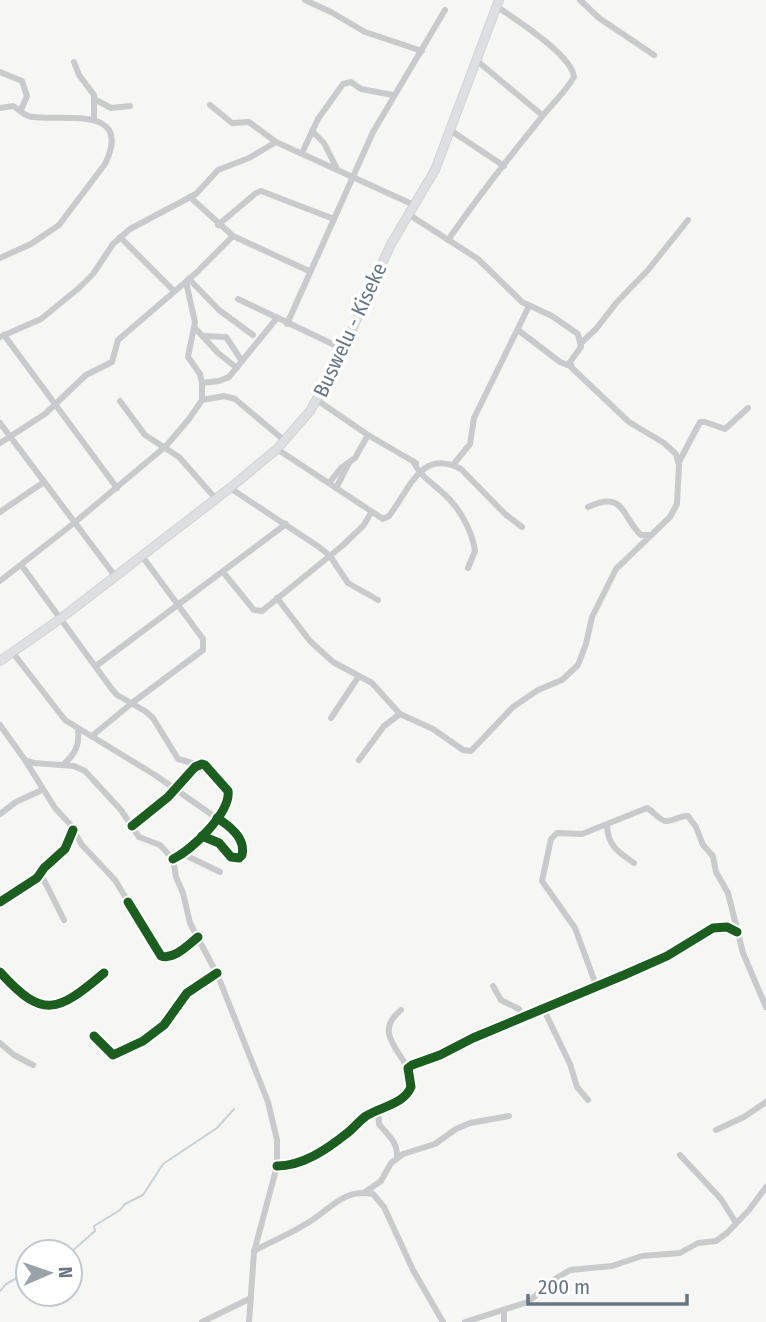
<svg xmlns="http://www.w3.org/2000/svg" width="766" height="1322" font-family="'Fira Sans Condensed',sans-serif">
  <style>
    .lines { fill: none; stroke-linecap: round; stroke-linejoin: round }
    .stream { stroke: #cad1d3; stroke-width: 2 }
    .major-casing { stroke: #d2d3d3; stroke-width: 10 }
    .minor { stroke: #c9cacb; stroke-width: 6 }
    .major { stroke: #dedfe0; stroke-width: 8 }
    .cycleway-casing { stroke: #fff; stroke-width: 13 }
    .cycleway { stroke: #1b5e20; stroke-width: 9 }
    .labels { text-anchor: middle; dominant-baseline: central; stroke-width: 7; stroke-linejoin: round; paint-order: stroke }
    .street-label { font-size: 21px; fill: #697682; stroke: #fff }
  </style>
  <rect width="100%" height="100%" fill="#f6f6f5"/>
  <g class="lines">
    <g class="stream">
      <path d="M70,1253L95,1231L94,1226L120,1210L125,1204L143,1195L163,1164L217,1128L234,1109"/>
      <path d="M0,1291L6,1284L28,1272"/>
    </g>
    <defs>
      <path id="major" d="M0,661L60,619L230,488L277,449L310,411L333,371L391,244L435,170L499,0"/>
    </defs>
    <use href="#major" class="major-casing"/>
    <g class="minor">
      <path d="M305,0L331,12L365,32L422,51"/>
      <path d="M580,0L599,18L654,55"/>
      <path d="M476,60L542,115"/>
      <path d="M74,62L79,75L94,95V119"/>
      <path d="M0,72L22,81L27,96L21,110"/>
      <path d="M94,99L111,108L130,106"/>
      <path d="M210,105L232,123L249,122L276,142L414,205"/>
      <path d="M0,108L13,106C20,110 24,116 32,117C64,121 134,105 105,164L59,225L31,244L0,258"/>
      <path d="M450,130L504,166"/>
      <path d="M312,131L324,143L337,169"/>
      <path d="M302,153L318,119L343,84L351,82L361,89L393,95"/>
      <path d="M190,197L233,236L309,271"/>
      <path d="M218,225L256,193L261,191L334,219"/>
      <path d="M120,237L174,291"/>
      <path d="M448,240C476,200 506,161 537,123C549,107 564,94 574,77C572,55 515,19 496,6"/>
      <path d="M189,279L219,310L253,335"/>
      <path d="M238,299L343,349"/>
      <path d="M287,324L373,132L445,10"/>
      <path d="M195,328L218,353L237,368"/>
      <path d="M518,330L560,362L570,366"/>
      <path d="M4,335L117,488"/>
      <path d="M203,336L226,337L242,361"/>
      <path d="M0,337L41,319L79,288L93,274L113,244L130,229L196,194L218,170L249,158L276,142"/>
      <path d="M581,343L596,329L617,302L648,270L688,220"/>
      <path d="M202,383L219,381L229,377L277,318"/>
      <path d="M202,400L224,396L235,399L285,441"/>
      <path d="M317,400L368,435L416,463"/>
      <path d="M120,401L145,435L179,457L216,499"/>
      <path d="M0,423L115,576"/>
      <path d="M0,443L45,414L86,375L112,362L118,340L196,273L233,236"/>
      <path d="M277,449L383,519L389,516C410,489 421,448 461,469L505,514L522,527"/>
      <path d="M413,461C420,476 431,482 443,493C459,507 472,530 475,551L468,568"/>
      <path d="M679,462L700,422H705L725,429L748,408"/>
      <path d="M453,465L470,444L474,418L529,306"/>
      <path d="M329,483L341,468L355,458L368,435"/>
      <path d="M230,488L319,547L330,556L348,583L378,600"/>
      <path d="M336,488L349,463"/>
      <path d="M588,507C625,490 621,516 641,535H649"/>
      <path d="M0,512L44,482"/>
      <path d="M22,566L111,688L117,695L145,711L153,718L178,759L199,765"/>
      <path d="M223,572L254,610L262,611L342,546L363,526L371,513"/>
      <path d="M0,581L74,523L166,446L189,419L202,400V383L200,374L188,357L195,322L186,282"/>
      <path d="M277,598L310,641L333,662L372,683L400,714L433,729L463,750L471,751L513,707L538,690L562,680L578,665L586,644L592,617L616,569L670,517L677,504L679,465L676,454L664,443L629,422L572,368L570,362L581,347L578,334L552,316L522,302L478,259L408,214"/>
      <path d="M13,653L65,720L155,775L228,826L243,846L242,855L239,858L231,857L219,843L202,836"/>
      <path d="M96,666L286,524"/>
      <path d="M331,718L359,676"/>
      <path d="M0,725L25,760L34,763L74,766L85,771L121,810L139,837L160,845L173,859L176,877L183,893L190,923L218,976L268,1102L277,1140V1166L254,1252L249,1322"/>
      <path d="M92,736L132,703L203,650V639L142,556"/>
      <path d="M25,760L55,808L69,823L82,845L115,880L126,898"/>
      <path d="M359,760L384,726L400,714"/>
      <path d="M64,764C75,754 80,745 78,729"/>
      <path d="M0,814L16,802L42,790"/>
      <path d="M132,826L168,797L195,767L202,764L205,765L228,791C231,812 192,850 173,859"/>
      <path d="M607,826C608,846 618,852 634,863"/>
      <path d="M183,854L220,872"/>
      <path d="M41,874L64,920"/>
      <path d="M0,902L37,878L44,868L65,849L73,830"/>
      <path d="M128,902L161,956C174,960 188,945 198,937"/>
      <path d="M0,972C43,1020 58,1012 104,973"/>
      <path d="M596,985L575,928L542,881L551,839L557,833L582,834L647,808C653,811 660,821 666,821C674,822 679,815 688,816L696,827L703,845L713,856L716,872L728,893L743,953L766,1007"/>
      <path d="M493,986L501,1000L519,1009L522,1019"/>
      <path d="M401,1010C376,1030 395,1046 408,1068"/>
      <path d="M544,1010L570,1064L577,1087L588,1100"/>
      <path d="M94,1036L113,1055L143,1041L164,1025L187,993L217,973"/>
      <path d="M0,1043L14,1055L33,1065"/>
      <path d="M378,1110L379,1124C388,1136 398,1141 397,1158"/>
      <path d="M716,1130L744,1117L766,1102"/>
      <path d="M680,1155L721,1199L736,1223"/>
      <path d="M277,1166C302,1166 326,1150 346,1134C353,1129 359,1121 366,1116C382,1106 403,1105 411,1087L408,1068L412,1065L440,1055L473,1038L624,975L667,956L713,928L727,927L737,932"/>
      <path d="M364,1193L381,1181L391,1163L403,1154L435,1144L456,1129L470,1123L509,1116"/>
      <path d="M254,1251C270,1242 288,1235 304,1225C329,1212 341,1188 373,1194L384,1207L413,1270L443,1322"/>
      <path d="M504,1310V1322"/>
      <path d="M202,1322L251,1298"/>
      <path d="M465,1322L528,1302L555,1279L570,1270L612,1266L642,1256L680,1253L698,1243L716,1241L727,1233L749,1210L766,1187"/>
    </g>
    <use href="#major" class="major"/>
    <defs>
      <g id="cycleway">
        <path d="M132,826L168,797L195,767L202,764L205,765L228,791C231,812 192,850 173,859"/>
        <path d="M202,836L219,843L231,857L239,858L242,855C246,839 230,826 217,818"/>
        <path d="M0,902L37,878L44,868L65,849L73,830"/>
        <path d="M128,902L161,956C174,960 188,945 198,937"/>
        <path d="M0,972C43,1020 58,1012 104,973"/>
        <path d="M94,1036L113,1055L143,1041L164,1025L187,993L217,973"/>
        <path d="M277,1166C302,1166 326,1150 346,1134C353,1129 359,1121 366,1116C382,1106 403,1105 411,1087L408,1068L412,1065L440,1055L473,1038L624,975L667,956L713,928L727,927L737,932"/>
      </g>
    </defs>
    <use href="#cycleway" class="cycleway-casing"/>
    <use href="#cycleway" class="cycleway"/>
  </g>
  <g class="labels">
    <g class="street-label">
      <text transform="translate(350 330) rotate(-65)">Buswelu - Kiseke</text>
    </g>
  </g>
  <g transform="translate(49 1273) rotate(88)"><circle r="33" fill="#ffffff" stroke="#c3c8cd" stroke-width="2"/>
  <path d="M0-5L12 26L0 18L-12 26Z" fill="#9aa3aa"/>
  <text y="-10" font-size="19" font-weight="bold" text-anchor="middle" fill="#697682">N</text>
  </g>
  <path d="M528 1294v10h159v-10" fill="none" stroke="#697682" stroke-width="3.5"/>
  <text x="538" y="1294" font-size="21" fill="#697682" stroke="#ffffff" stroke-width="5" paint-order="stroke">200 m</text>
</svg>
